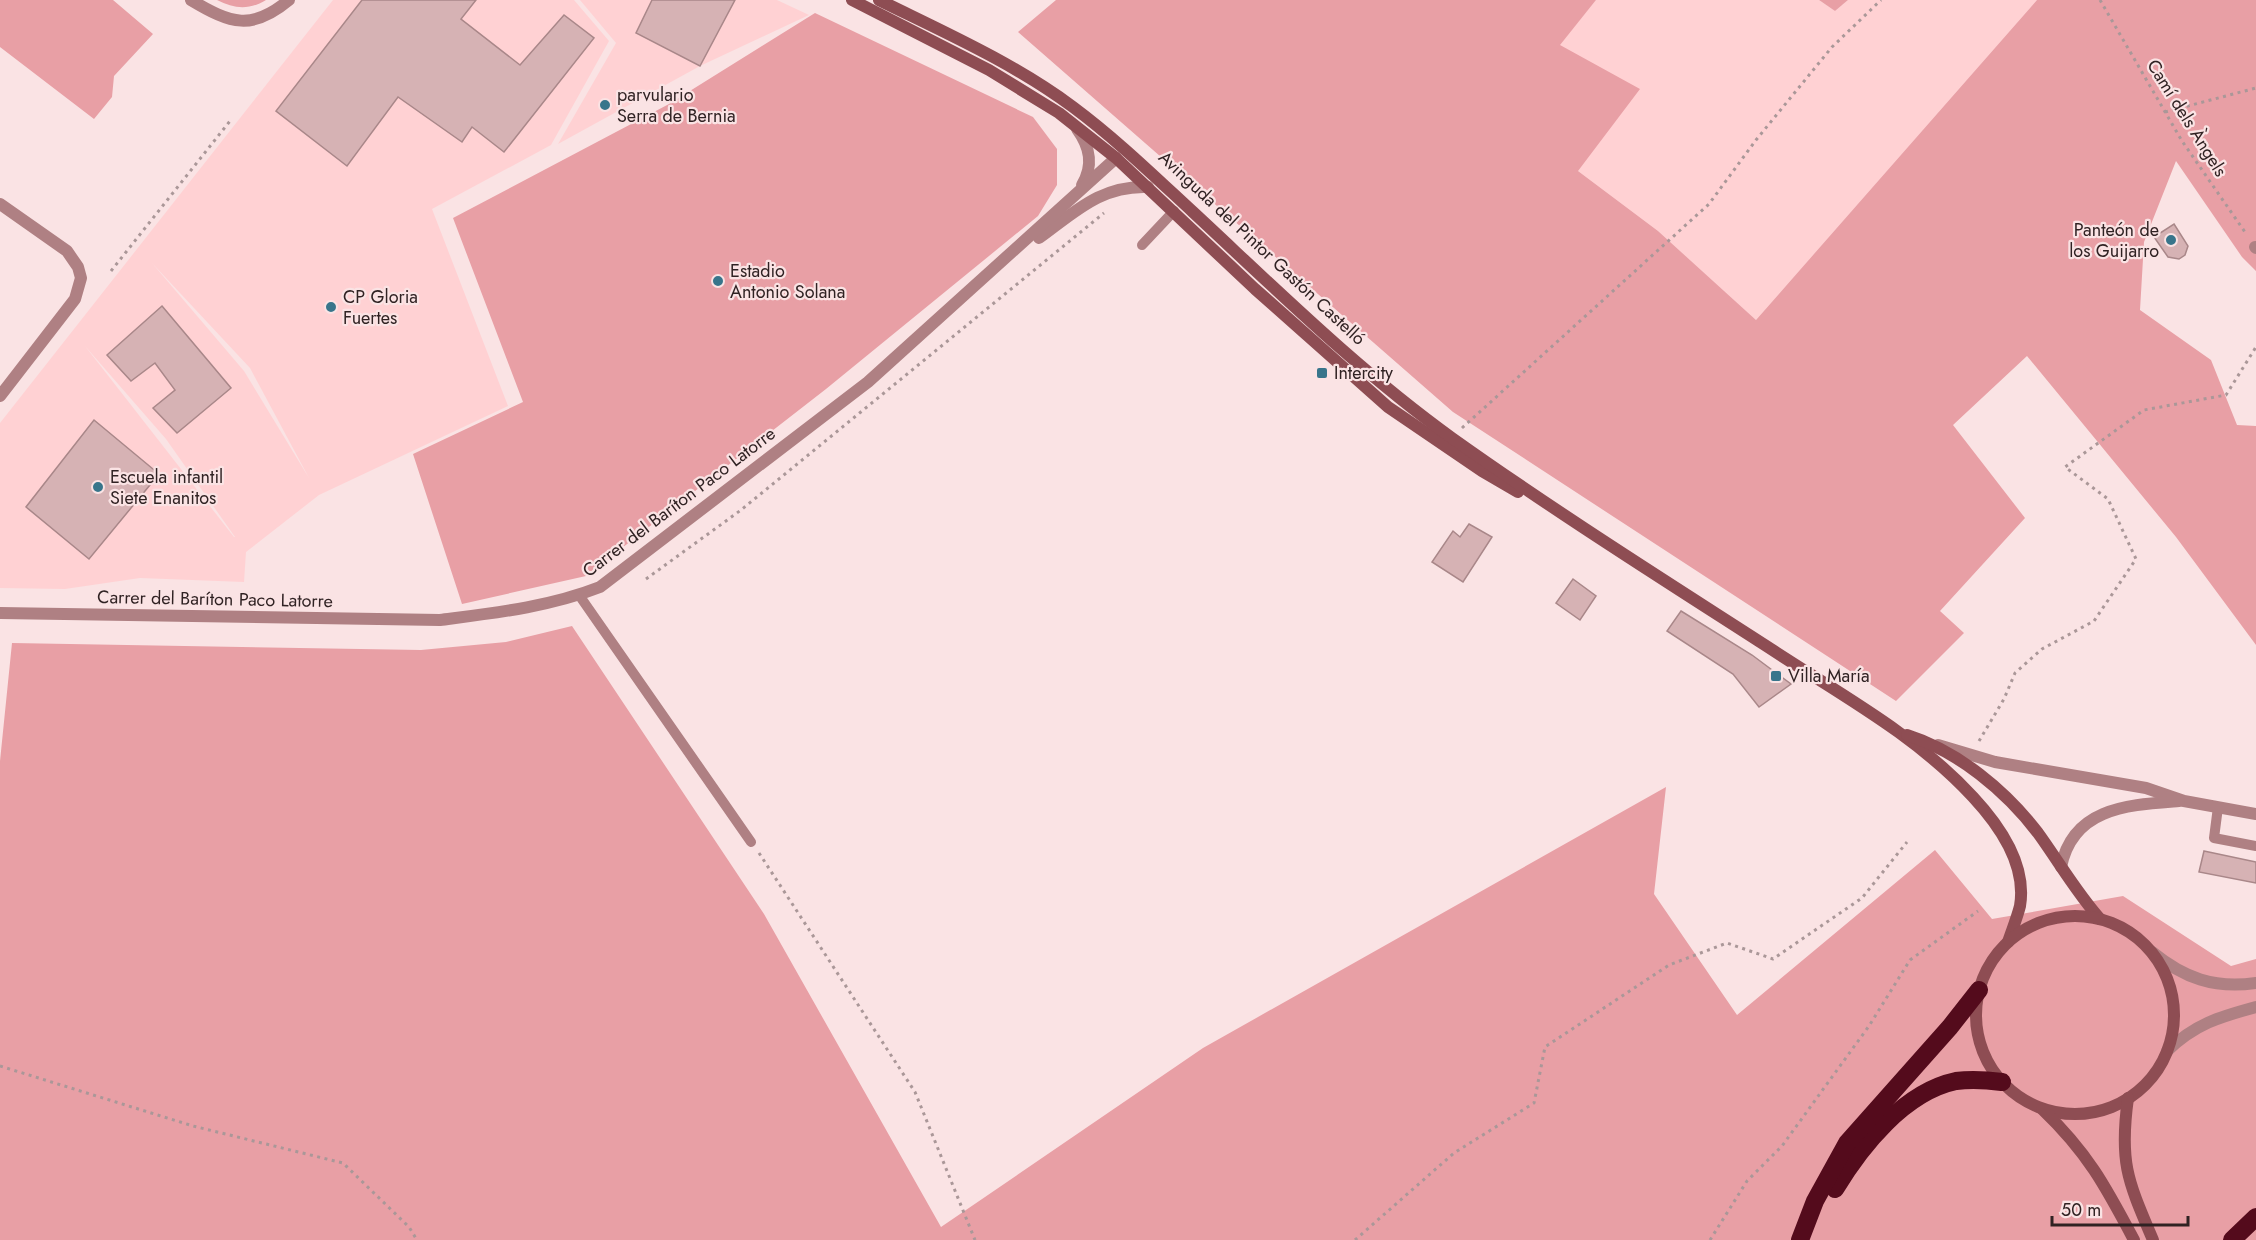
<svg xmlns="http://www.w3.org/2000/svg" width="2256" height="1240" font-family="Jost,sans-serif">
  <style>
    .built { fill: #ffd1d3; fill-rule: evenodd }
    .green { fill: #e89fa5 }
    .building { fill: #d6b2b4; stroke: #a98789; stroke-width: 1.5 }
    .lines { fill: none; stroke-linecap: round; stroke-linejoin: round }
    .path { stroke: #aa9798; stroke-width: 3; stroke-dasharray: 3 4.5; stroke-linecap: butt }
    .service { stroke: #af8083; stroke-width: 10 }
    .minor { stroke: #af8083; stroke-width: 12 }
    .tertiary { stroke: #af8083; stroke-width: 12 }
    .secondary { stroke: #8e4d53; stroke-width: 12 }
    .motorway { stroke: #540b1c; stroke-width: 18 }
    .poi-dot { fill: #38758b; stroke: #fae3e4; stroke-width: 2 }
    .labels { text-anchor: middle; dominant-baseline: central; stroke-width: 4.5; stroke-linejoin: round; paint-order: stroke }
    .poi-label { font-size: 18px; fill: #302223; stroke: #fae3e4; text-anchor: start }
    .street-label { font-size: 18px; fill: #302223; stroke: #fae3e4 }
  </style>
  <rect width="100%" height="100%" fill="#fae3e4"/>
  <g class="built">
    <path d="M333,0H574L609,41L551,145L432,209L508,406L319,495L246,552L244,582L140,578L65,589L0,588V423ZM152,263L250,368L309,478L244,371ZM85,346L166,439L235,537H234Z"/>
    <path d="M580,0H777L809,15L700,66L558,144L616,43Z"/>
    <path d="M1596,0H1819L1835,11L1848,0H2037L1756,320L1658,231L1578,171L1560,44Z"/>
  </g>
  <g class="green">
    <path d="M0,0H113L153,34L114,76L112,97L94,119L0,47Z"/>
    <path d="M217,0H266C250,10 234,9 217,0Z"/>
    <path d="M1056,0H1596L1560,45L1640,89L1578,171L1658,231L1756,320L2037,0H2256V271L2242,257L2176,161L2144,242L2140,310L2211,360L2237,425L2256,426V645L2176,537L2027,356L1953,425L2025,518L1940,611L1964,633L1896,701L1453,412L1018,32Z"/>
    <path d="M1819,0H1848L1835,11Z"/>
    <path d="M815,13L1033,117L1057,149V185L1038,216L826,389L586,576L462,604L413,454L523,402L453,218L669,104Z"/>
    <path d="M572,626L764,914L941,1227L1203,1048L1666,787L1654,894L1737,1015L1935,850L1992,919L2123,896L2231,966L2256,959V1240H0V761L12,643L421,650L506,642Z"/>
  </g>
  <g class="building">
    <path d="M362,0H476L461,19L520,65L564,15L594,38L504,152L472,127L462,142L398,97L347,166L276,111Z"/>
    <path d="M652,0H735L700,66L636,33Z"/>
    <path d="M2174,224L2188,246L2185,255L2179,259L2168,257L2154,237Z"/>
    <path d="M162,306L231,388L177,433L153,408L175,390L155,363L131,381L107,355Z"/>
    <path d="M94,420L159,474L89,559L26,507Z"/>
    <path d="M1469,524L1492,537L1463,582L1432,562L1453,531L1460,537Z"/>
    <path d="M1573,579L1596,596L1580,620L1556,603Z"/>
    <path d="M1681,611L1752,655L1791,684L1759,707L1733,674L1667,631Z"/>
    <path d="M2204,851L2256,862V883L2199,872Z"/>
  </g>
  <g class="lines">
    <g class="path">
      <path d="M2100,0L2182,141L2247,235"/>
      <path d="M2165,112L2256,88"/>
      <path d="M111,271L230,121"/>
      <path d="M1462,428L1709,204L1756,140L1832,47L1881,0"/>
      <path d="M646,579L741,510L1104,213"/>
      <path d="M1979,741L2004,699L2015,673L2042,649L2094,621L2136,559L2108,499L2065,467L2144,410L2226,395L2256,347"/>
      <path d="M759,853L915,1092L975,1240"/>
      <path d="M0,1066L193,1126L343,1163L409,1227L417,1240"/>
      <path d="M1355,1240L1454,1153L1534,1103L1545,1047L1669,965L1727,943L1773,959L1862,898L1907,842"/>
      <path d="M1710,1240L1747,1181L1782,1146L1869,1026L1910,960L1978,911"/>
    </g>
    <g class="service">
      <path d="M1142,245L1174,211"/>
      <path d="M579,595L751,842"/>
      <path d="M2218,807L2214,838L2256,846"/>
    </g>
    <path class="minor" d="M2255,247L2256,248"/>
    <g class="tertiary">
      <path d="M191,0C231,24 252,31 289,0"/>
      <path d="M1077,129C1090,147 1094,165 1082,185"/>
      <path d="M0,204L67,251L78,267L81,278L75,299L0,396"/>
      <path d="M1039,238C1075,212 1101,185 1148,187"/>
      <path d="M0,613L440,620C494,613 549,607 600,587L868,382L1116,158"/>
      <path d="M1938,745L1995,762L2146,788L2184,801L2256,814"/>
      <path d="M2061,867C2073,807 2129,805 2179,801"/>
      <path d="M2152,952C2184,978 2214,989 2256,983"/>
      <path d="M2167,1051C2195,1024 2219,1017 2256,1007"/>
    </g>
    <g class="secondary">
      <path d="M852,0L989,70L1059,113L1116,158L1255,289L1388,407L1482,471L1518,492"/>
      <path d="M879,0C944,32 1014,63 1073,107C1116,139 1154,176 1193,212C1277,290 1359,371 1452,438C1556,512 1664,580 1771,649C1841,695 1916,735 1973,797C2000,826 2027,865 2020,906C2017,918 2012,930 2008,942"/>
      <path d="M1907,735C1958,751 2006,791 2038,833C2059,862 2076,892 2100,919"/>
      <circle cx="2075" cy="1015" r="99"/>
      <path d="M2128,1098C2119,1163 2128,1181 2153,1240"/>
      <path d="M2042,1109C2087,1152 2105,1185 2134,1240"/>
    </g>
    <g class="motorway">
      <path d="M1835,1189C1861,1146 1904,1092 1956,1081C1971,1079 1987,1080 2002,1082"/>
      <path d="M1800,1240L1815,1201L1847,1143L1950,1027L1979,990"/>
      <path d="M2232,1240L2256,1217"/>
    </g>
  </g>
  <g class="poi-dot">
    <circle cx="605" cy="105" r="6"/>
    <circle cx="2171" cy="240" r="6"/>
    <circle cx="718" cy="281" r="6"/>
    <circle cx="331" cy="307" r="6"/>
    <rect x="1316" y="367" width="12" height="12" rx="3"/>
    <circle cx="98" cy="487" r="6"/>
    <rect x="1770" y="670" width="12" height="12" rx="3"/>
  </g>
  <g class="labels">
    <g class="poi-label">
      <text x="617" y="95">parvulario<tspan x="617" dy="21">Serra de Bernia</tspan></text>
      <text x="2159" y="230" text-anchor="end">Panteón de<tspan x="2159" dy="21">los Guijarro</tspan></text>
      <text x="730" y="271">Estadio<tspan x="730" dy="21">Antonio Solana</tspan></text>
      <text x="343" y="297">CP Gloria<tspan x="343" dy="21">Fuertes</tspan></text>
      <text x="1334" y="373">Intercity</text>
      <text x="110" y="477">Escuela infantil<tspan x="110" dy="21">Siete Enanitos</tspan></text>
      <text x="1788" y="676">Villa María</text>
    </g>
    <g class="street-label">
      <text transform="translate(2187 118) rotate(58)">Camí dels Àngels</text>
      <text transform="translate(1262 248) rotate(43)">Avinguda del Pintor Gastón Castelló</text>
      <text transform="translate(679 502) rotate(-37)">Carrer del Baríton Paco Latorre</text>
      <text transform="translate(215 599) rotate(1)">Carrer del Baríton Paco Latorre</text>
    </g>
  </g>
  <path d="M2052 1216v9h136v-9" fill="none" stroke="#302223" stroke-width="3"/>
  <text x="2061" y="1216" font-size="18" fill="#302223" stroke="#fae3e4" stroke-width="4.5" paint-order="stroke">50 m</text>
</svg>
